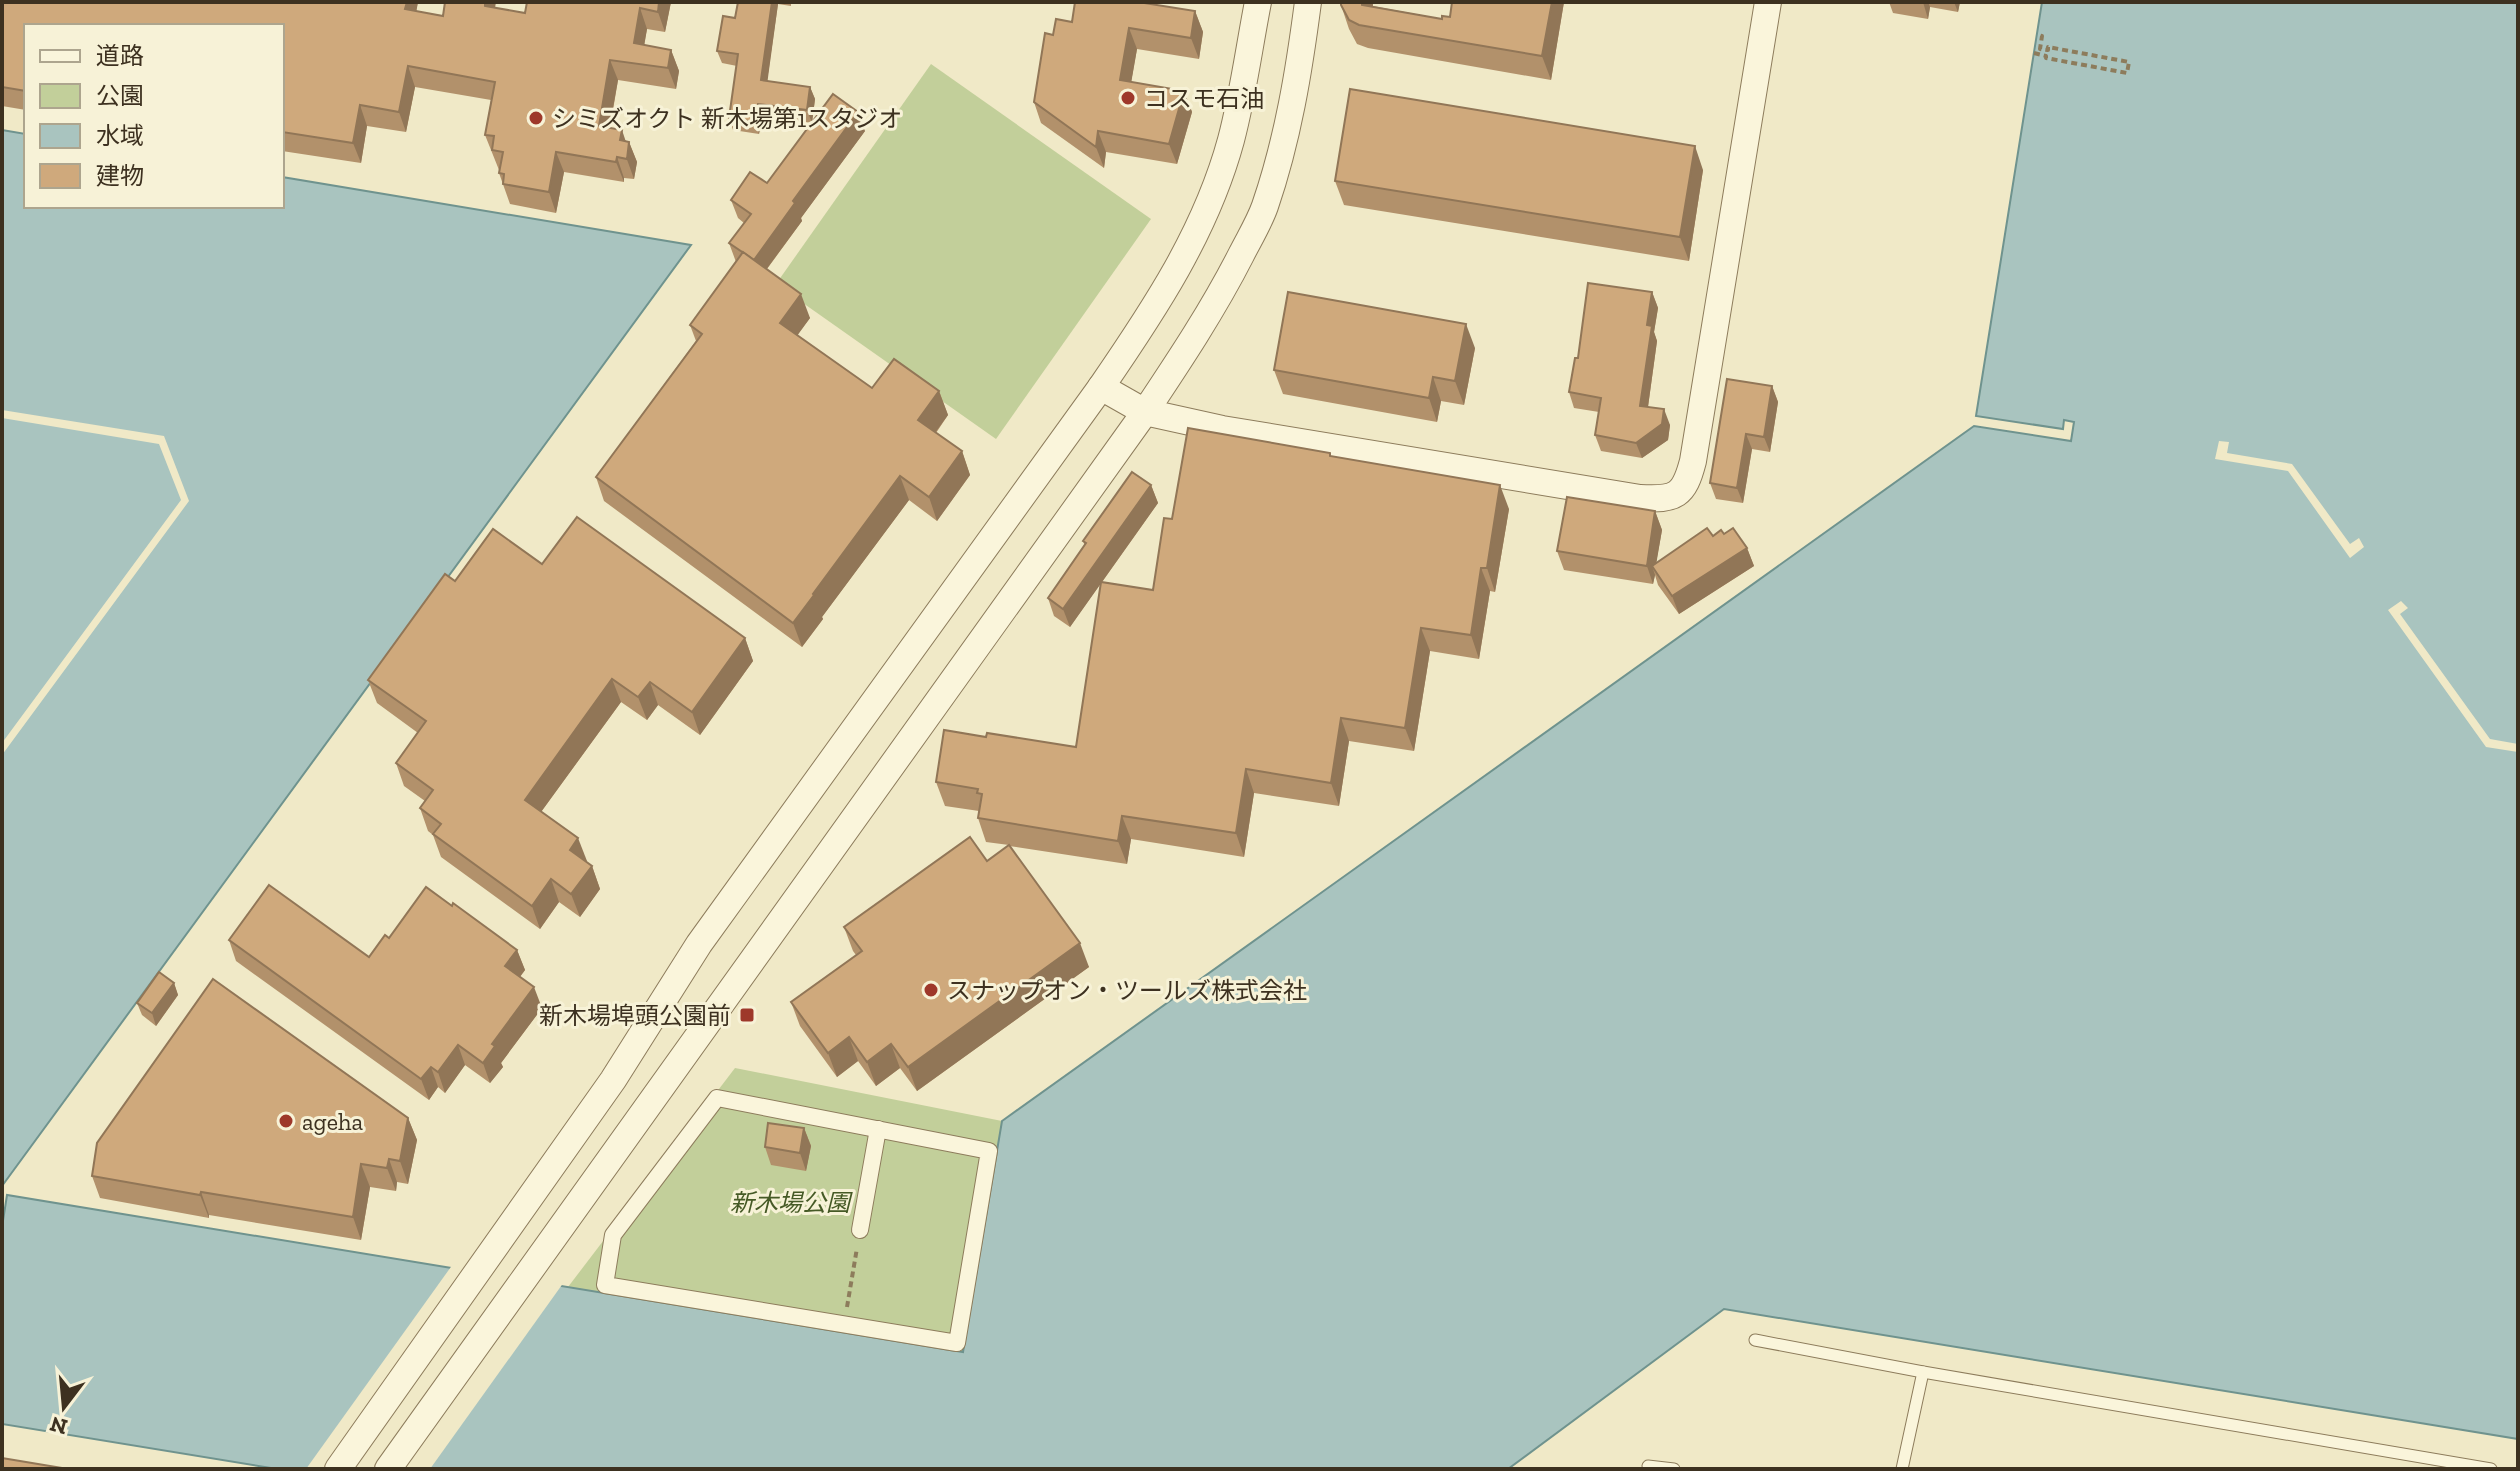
<svg xmlns="http://www.w3.org/2000/svg" width="2520" height="1471" font-family="'Zilla Slab','Noto Sans JP',serif">
  <style>
    .green { fill: #c2cf9a }
    .water { fill: #a9c4bf; stroke: #6f938e; stroke-width: 2 }
    .pier { fill: #f0e9c7 }
    .lines { fill: none; stroke-linecap: round; stroke-linejoin: round }
    .service-casing { stroke: #8d7c5c; stroke-width: 13 }
    .pedestrian-casing { stroke: #8d7c5c; stroke-width: 18 }
    .tertiary-casing { stroke: #8d7c5c; stroke-width: 28 }
    .path { stroke: #8d7c5c; stroke-width: 4; stroke-dasharray: 6 4; stroke-linecap: butt }
    .service { stroke: #faf5db; stroke-width: 11 }
    .pedestrian { stroke: #faf5db; stroke-width: 16 }
    .tertiary { stroke: #faf5db; stroke-width: 26 }
    .wall { fill: #b2916b }
    .shaded-wall { fill: #917657 }
    .building { fill: #cfa97c; stroke: #917657; stroke-width: 2 }
    .poi-dot { fill: #9e382a; stroke: #f7f2d7; stroke-width: 3 }
    .labels { text-anchor: middle; dominant-baseline: central; stroke-width: 6; stroke-linejoin: round; paint-order: stroke }
    .poi-label { font-size: 24px; fill: #3d3120; stroke: #f7f2d7; text-anchor: start }
    .park-label { font-size: 24px; font-style: italic; fill: #465a26; stroke: #f7f2d7 }
  </style>
  <rect width="100%" height="100%" fill="#f0e9c7"/>
  <g class="green">
    <path d="M931,64L1151,219L996,439L776,284Z"/>
    <path d="M735,1068L1002,1121L963,1352L568,1287Z"/>
  </g>
  <g class="water">
    <path d="M2042,2H2518V1439L1724,1309L1508,1469H277L2,1424V1227L7,1195L963,1352L1002,1121L1974,426L2071,441L2074,422L2064,420L2063,429L1976,416Z"/>
    <path d="M2,130L26,134V206H282V177L691,245L2,1186Z"/>
  </g>
  <g class="pier">
    <path d="M2,410L164,436L189,501L2,755V743L181,500L159,444L2,418Z"/>
    <path d="M2219,441L2229,442L2227,453L2292,464L2350,544L2359,538L2364,547L2350,558L2288,471L2215,459Z"/>
    <path d="M2401,601L2408,608L2400,614L2490,739L2518,744V752L2486,747L2388,610Z"/>
    <path d="M453,1264L564,1282L430,1469H306Z"/>
  </g>
  <g class="lines">
    <defs>
      <g id="service">
        <path d="M1755,1340L1923,1372L2491,1469"/>
        <path d="M1648,1466L1674,1469"/>
        <path d="M1902,1469L1923,1372"/>
      </g>
      <g id="pedestrian">
        <path d="M717,1098L989,1151L957,1343L605,1285L613,1235Z"/>
        <path d="M860,1230L878,1129"/>
      </g>
      <g id="tertiary">
        <path d="M1101,387L1145,412L1222,429L1640,498C1676,500 1684,496 1693,461L1768,2"/>
        <path d="M338,1469L613,1080L699,944L1101,387C1154,310 1206,232 1231,140C1243,95 1249,48 1258,2"/>
        <path d="M388,1469L1145,412C1179,361 1213,310 1241,255C1249,239 1259,223 1265,206C1288,139 1299,71 1308,2"/>
      </g>
    </defs>
    <use href="#service" class="service-casing"/>
    <use href="#pedestrian" class="pedestrian-casing"/>
    <use href="#tertiary" class="tertiary-casing"/>
    <g class="path">
      <path d="M2034,53L2046,56V58L2127,73L2129,62L2048,47V50L2040,49L2042,36L2037,35"/>
      <path d="M847,1307L857,1248"/>
    </g>
    <use href="#service" class="service"/>
    <use href="#pedestrian" class="pedestrian"/>
    <use href="#tertiary" class="tertiary"/>
  </g>
  <g class="wall">
    <path d="M2,2H418L416,11L443,16L495,8L525,13L527,2H671L665,32L647,29L644,45L671,50L679,71L676,89L618,80L610,128L626,141L629,142L637,162L634,179L624,178V182L564,172L556,213L510,204L499,173V170L485,135L491,100L415,87L406,132L367,126L361,163L282,151V26H26V110L2,106Z"/>
    <path d="M738,2H791V6L778,4L767,81L810,87L815,99L812,122L865,131L801,218L802,221L767,269L810,318L797,335L872,388L939,391L948,415L936,433L962,451L970,475L937,521L909,500L822,617L823,619L802,647L604,501L596,477L696,341L690,325L736,262L729,243L744,223L738,218L731,200L767,183L812,123L762,116L759,134L733,130L729,118L737,66L722,63L717,51L735,18Z"/>
    <path d="M1341,2H1373V6L1442,19L1450,17L1452,2H1564L1551,80L1368,48L1357,44L1349,29L1341,5Z"/>
    <path d="M1889,2H1960L1958,12L1930,7L1928,19L1893,13Z"/>
    <path d="M1195,11L1203,32L1199,59L1137,49L1131,82L1184,91L1192,112L1177,164L1106,152L1104,168L1041,123L1034,102L1053,35L1072,22Z"/>
    <path d="M1703,170L1689,261L1344,205L1335,181Z"/>
    <path d="M1652,292L1658,308L1654,332L1657,341L1648,407L1670,425L1668,440L1642,458L1601,451L1595,435L1599,412L1574,408L1569,392L1578,358Z"/>
    <path d="M1475,348L1464,405L1441,401L1437,422L1283,394L1274,370Z"/>
    <path d="M1772,386L1778,402L1770,452L1752,449L1743,503L1716,499L1710,483Z"/>
    <path d="M1332,457L1509,509L1495,592L1490,591L1479,659L1430,651L1414,751L1349,741L1339,806L1254,793L1244,857L1131,839L1127,864L1009,846L1089,967L917,1091L900,1068L876,1086L858,1061L837,1077L800,1026L791,1002L856,955L853,951L844,927L987,861L1009,845L986,842L978,818L979,811L945,806L936,782L986,737L1076,747L1101,583L1070,627L1054,616L1048,598L1085,546L1083,541L1151,485L1158,503L1102,582L1153,590L1172,519Z"/>
    <path d="M1655,511L1662,530L1656,563L1713,536L1724,534L1747,548L1754,566L1679,614L1658,585L1655,575L1653,584L1564,570L1557,551Z"/>
    <path d="M542,564L745,638L753,661L700,735L658,705L647,720L621,702L541,812L586,862L592,866L600,889L580,917L559,902L540,929L441,857L433,835L428,831L420,808L425,801L404,786L396,763L418,733L377,703L368,680L455,581Z"/>
    <path d="M389,938L517,950L525,970L520,977L542,1008L501,1063L503,1067L490,1083L465,1065L445,1093L438,1087L429,1100L236,961L229,940L369,957Z"/>
    <path d="M174,983L178,995L156,1026L142,1015L137,1003Z"/>
    <path d="M408,1118L417,1140L408,1184L397,1182L396,1191L370,1187L361,1240L209,1215V1218L100,1198L92,1176Z"/>
    <path d="M804,1128L811,1146L806,1171L771,1165L765,1147Z"/>
  </g>
  <g class="shaded-wall">
    <path d="M407,2H418L413,30L405,9Z"/>
    <path d="M485,2H496L492,26L485,6Z"/>
    <path d="M659,2H671L665,32L658,12Z"/>
    <path d="M772,2H778V4L766,92L761,80Z"/>
    <path d="M1362,2H1373L1371,29L1362,5Z"/>
    <path d="M1552,2H1564L1551,80L1542,56Z"/>
    <path d="M1923,2H1928L1930,7L1928,19Z"/>
    <path d="M1954,2H1960L1958,12Z"/>
    <path d="M640,8L647,29L641,64L634,43Z"/>
    <path d="M1195,11L1203,32L1199,59L1191,38Z"/>
    <path d="M1129,28L1137,49L1128,101L1120,80Z"/>
    <path d="M671,50L679,71L676,89L668,68Z"/>
    <path d="M610,60L618,80L606,147L599,126Z"/>
    <path d="M408,66L415,87L406,132L399,112Z"/>
    <path d="M810,87L815,99L812,123L807,110Z"/>
    <path d="M1184,91L1192,112L1177,164L1169,144Z"/>
    <path d="M758,104L762,116L759,134L755,122Z"/>
    <path d="M360,105L367,126L361,163L353,143Z"/>
    <path d="M858,112L865,131L801,218L802,221L760,278L754,260L793,201Z"/>
    <path d="M622,130L628,148L629,142L637,162L634,179L620,140Z"/>
    <path d="M1098,131L1106,152L1104,168L1096,147Z"/>
    <path d="M1695,146L1703,170L1689,261L1680,237Z"/>
    <path d="M556,152L564,172L556,213L549,192Z"/>
    <path d="M617,157L624,178V182L616,162Z"/>
    <path d="M1652,292L1658,308L1654,332L1657,341L1646,421L1640,406L1647,325Z"/>
    <path d="M801,294L810,318L789,347L780,323Z"/>
    <path d="M1466,324L1475,348L1464,405L1455,381Z"/>
    <path d="M1433,377L1441,401L1437,422L1429,398Z"/>
    <path d="M1772,386L1778,402L1770,452L1764,437Z"/>
    <path d="M939,391L948,415L927,444L918,420Z"/>
    <path d="M1664,409L1670,425L1668,440L1642,458L1636,443Z"/>
    <path d="M1746,434L1752,449L1743,503L1737,488Z"/>
    <path d="M962,451L970,475L937,521L929,497Z"/>
    <path d="M900,476L909,500L822,617L823,619L802,647L793,623L813,594Z"/>
    <path d="M1151,485L1158,503L1070,627L1063,609Z"/>
    <path d="M1500,485L1509,509L1495,592L1487,568Z"/>
    <path d="M1655,511L1662,530L1655,571L1652,566L1655,575L1653,584L1647,566Z"/>
    <path d="M1747,548L1754,566L1679,614L1672,596Z"/>
    <path d="M1481,568L1490,591L1479,659L1471,635Z"/>
    <path d="M1421,628L1430,651L1414,751L1405,728Z"/>
    <path d="M745,638L753,661L700,735L692,712Z"/>
    <path d="M612,679L621,702L533,823L525,800Z"/>
    <path d="M650,682L658,705L647,720L638,697Z"/>
    <path d="M1341,718L1349,741L1339,806L1331,783Z"/>
    <path d="M1246,769L1254,793L1244,857L1236,833Z"/>
    <path d="M1122,816L1131,839L1127,864L1118,841Z"/>
    <path d="M578,838L587,861L578,873L570,850Z"/>
    <path d="M592,866L600,889L580,917L571,894Z"/>
    <path d="M551,879L559,902L540,929L532,906Z"/>
    <path d="M1080,943L1089,967L917,1091L908,1067Z"/>
    <path d="M517,950L525,970L512,987L505,966Z"/>
    <path d="M174,983L178,995L156,1026L152,1013Z"/>
    <path d="M534,987L542,1008L501,1063L503,1067L490,1083L483,1063L492,1044Z"/>
    <path d="M849,1037L858,1061L837,1077L828,1053Z"/>
    <path d="M891,1044L900,1068L876,1086L867,1062Z"/>
    <path d="M458,1045L465,1065L445,1093L438,1072Z"/>
    <path d="M431,1067L438,1087L429,1100L421,1079Z"/>
    <path d="M408,1118L417,1140L408,1184L400,1161Z"/>
    <path d="M804,1128L811,1146L806,1171L800,1153Z"/>
    <path d="M389,1159L397,1182L396,1191L387,1168Z"/>
    <path d="M361,1164L370,1187L361,1240L353,1217Z"/>
    <path d="M201,1192L209,1215V1218L200,1195Z"/>
  </g>
  <g class="building">
    <path d="M2,2H407L405,9L443,16L445,2H485V6L525,13L527,2H659L658,12L640,8L634,43L671,50L668,68L610,60L599,126L622,130L620,140L629,142L627,159L617,157L616,162L556,152L549,192L503,184L504,174L499,173L503,152L492,150L494,136L485,135L495,82L408,66L399,112L360,105L353,143L282,132V26H26V91L2,87Z"/>
    <path d="M738,2H772L761,80L810,87L807,110L758,104L755,122L729,118L738,54L717,51L723,16L735,18Z"/>
    <path d="M1075,2H1138L1195,11L1191,38L1129,28L1120,80L1184,91L1169,144L1098,131L1096,147L1034,102L1045,33L1053,35L1056,19L1072,22Z"/>
    <path d="M1341,2H1362V5L1442,19V16L1450,17L1452,2H1552L1542,56L1359,25L1349,20L1341,5Z"/>
    <path d="M1350,89L1695,146L1680,237L1335,181Z"/>
    <path d="M833,94L858,112L793,201L795,203L754,260L729,243L751,214L731,200L750,172L767,183Z"/>
    <path d="M743,252L801,294L780,323L872,388L894,359L939,391L918,420L962,451L929,497L900,476L813,594L814,595L793,623L596,477L702,334L690,325Z"/>
    <path d="M1588,283L1652,292L1647,325L1652,326L1640,406L1664,409L1662,424L1636,443L1595,435L1601,398L1569,392L1575,358H1578Z"/>
    <path d="M1288,292L1466,324L1455,381L1433,377L1429,398L1274,370Z"/>
    <path d="M1727,379L1772,386L1764,437L1746,434L1737,488L1710,483Z"/>
    <path d="M1188,428L1330,453V456L1500,485L1487,568H1481L1471,635L1421,628L1405,728L1341,718L1331,783L1246,769L1236,833L1122,816L1118,841L978,818L982,794L977,793L978,789L936,782L944,730L986,737L987,733L1076,747L1101,582L1153,590L1164,518L1172,519Z"/>
    <path d="M1132,472L1151,485L1063,609L1048,598L1086,543L1083,541Z"/>
    <path d="M1567,497L1655,511L1647,566L1557,551Z"/>
    <path d="M577,517L745,638L692,712L650,682L638,697L612,679L525,800L578,838L570,850L592,866L571,894L551,879L532,906L433,834L441,824L420,808L433,790L396,763L426,721L368,680L445,574L455,581L493,529L542,564Z"/>
    <path d="M1707,528L1713,536L1721,530L1724,534L1733,528L1747,548L1672,596L1652,566Z"/>
    <path d="M970,837L987,861L1009,845L1080,943L908,1067L891,1044L867,1062L849,1037L828,1053L791,1002L862,951L844,927Z"/>
    <path d="M269,885L369,957L385,935L389,938L426,887L452,906L453,903L517,950L505,966L534,987L492,1044L495,1046L483,1063L458,1045L438,1072L431,1067L421,1079L229,940Z"/>
    <path d="M159,972L174,983L152,1013L137,1003Z"/>
    <path d="M213,979L408,1118L400,1161L389,1159L387,1168L361,1164L353,1217L201,1192L200,1195L92,1176L97,1143Z"/>
    <path d="M768,1123L804,1128L800,1153L765,1147Z"/>
    <path d="M2,1458L68,1469H2Z"/>
  </g>
  <g class="poi-dot">
    <circle cx="1128" cy="98" r="8"/>
    <circle cx="536" cy="118" r="8"/>
    <circle cx="931" cy="990" r="8"/>
    <rect x="739" y="1007" width="16" height="16" rx="4"/>
    <circle cx="286" cy="1121" r="8"/>
  </g>
  <g class="labels">
    <g class="poi-label">
      <text x="1144" y="98">コスモ石油</text>
      <text x="552" y="118">シミズオクト 新木場第1スタジオ</text>
      <text x="947" y="990">スナップオン・ツールズ株式会社</text>
      <text x="731" y="1015" text-anchor="end">新木場埠頭公園前</text>
      <text x="302" y="1121">ageha</text>
    </g>
    <g class="park-label">
      <text x="790" y="1202">新木場公園</text>
    </g>
  </g>
  <rect width="2520" height="1471" fill="none" stroke="#3d3120" stroke-width="8"/>
  <rect x="24" y="24" width="260" height="184" fill="#f7f2d7" stroke="#ada58e" stroke-width="2"/>
  <rect x="40" y="50" width="40" height="12" fill="#faf5db" stroke="#ada58e" stroke-width="2"/>
  <text x="96" y="64" font-size="24" fill="#3d3120">道路</text>
  <rect x="40" y="84" width="40" height="24" fill="#c2cf9a" stroke="#ada58e" stroke-width="2"/>
  <text x="96" y="104" font-size="24" fill="#3d3120">公園</text>
  <rect x="40" y="124" width="40" height="24" fill="#a9c4bf" stroke="#ada58e" stroke-width="2"/>
  <text x="96" y="144" font-size="24" fill="#3d3120">水域</text>
  <rect x="40" y="164" width="40" height="24" fill="#cfa97c" stroke="#ada58e" stroke-width="2"/>
  <text x="96" y="184" font-size="24" fill="#3d3120">建物</text>
  <g transform="translate(64 1407) rotate(196)" stroke="#f7f2d7" stroke-width="6" paint-order="stroke">
  <path d="M0-6L14 30L0 20L-14 30Z" fill="#3d3120"/>
  <text y="-12" font-size="22" font-weight="bold" text-anchor="middle" fill="#3d3120">N</text>
  </g>
</svg>
